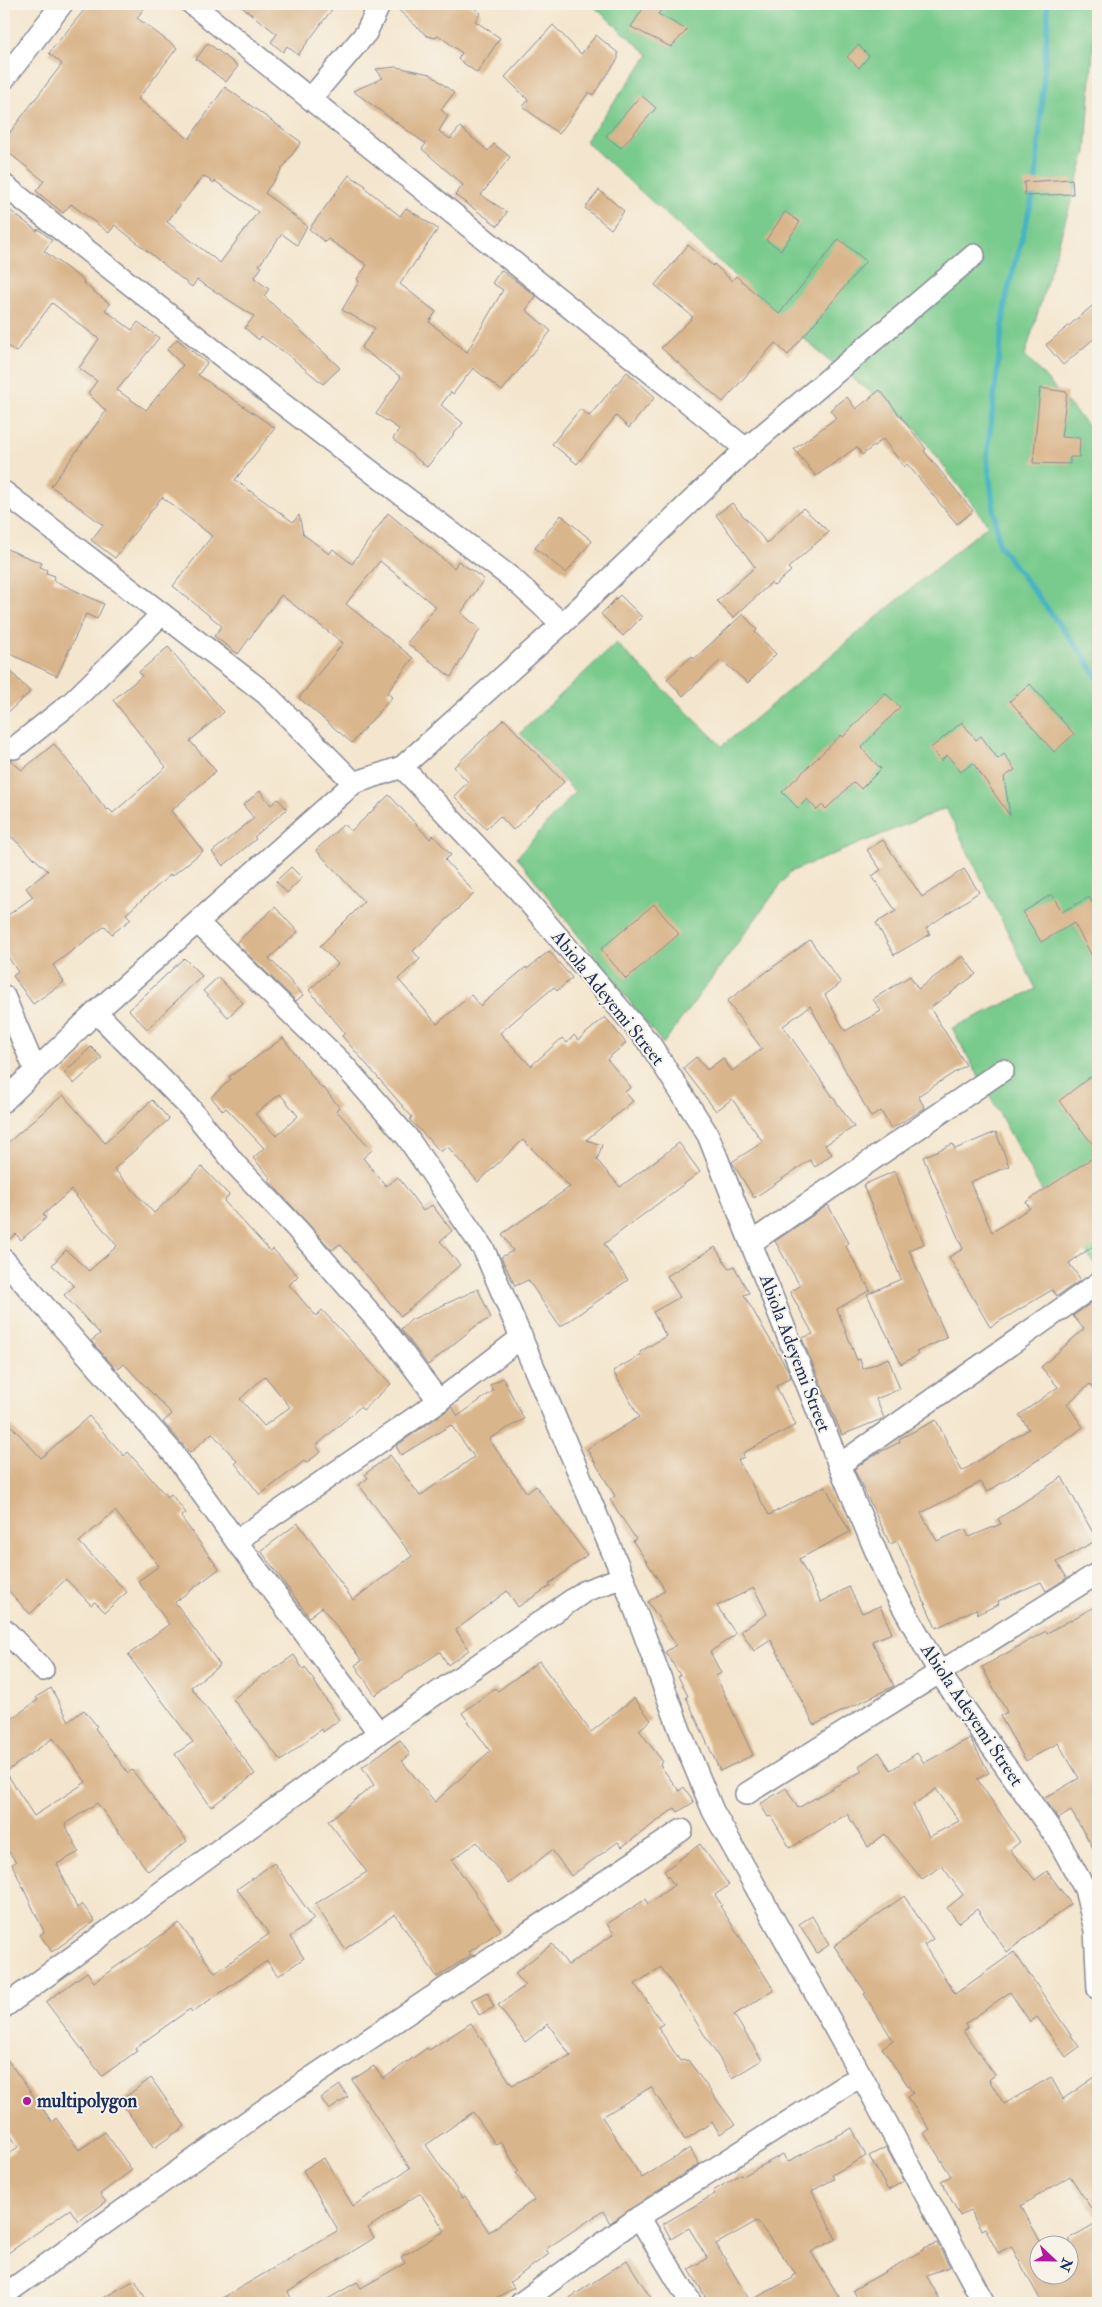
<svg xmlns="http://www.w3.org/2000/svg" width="1102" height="2307" font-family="'IM FELL Double Pica',serif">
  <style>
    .green { fill: #79cb8d; stroke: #4a7d76 }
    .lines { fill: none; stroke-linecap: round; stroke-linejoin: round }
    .stream { stroke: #48b4c4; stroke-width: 5.5 }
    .building { fill: #d9b58b; fill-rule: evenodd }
    .street-casing { stroke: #888a96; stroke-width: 24 }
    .street { stroke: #fff; stroke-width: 21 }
    .poi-dot { fill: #b5179e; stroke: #f7f3e8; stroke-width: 2 }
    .labels { text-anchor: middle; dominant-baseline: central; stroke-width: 4; stroke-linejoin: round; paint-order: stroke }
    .street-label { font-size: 19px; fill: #1b2f5e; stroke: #f7f3e8 }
    .poi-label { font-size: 19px; font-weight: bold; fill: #1b2f5e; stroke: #f7f3e8; text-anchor: start }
  </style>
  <rect width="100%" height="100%" fill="#f7f3e8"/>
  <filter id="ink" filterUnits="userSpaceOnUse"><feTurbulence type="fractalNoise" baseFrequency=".02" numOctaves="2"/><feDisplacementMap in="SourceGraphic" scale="10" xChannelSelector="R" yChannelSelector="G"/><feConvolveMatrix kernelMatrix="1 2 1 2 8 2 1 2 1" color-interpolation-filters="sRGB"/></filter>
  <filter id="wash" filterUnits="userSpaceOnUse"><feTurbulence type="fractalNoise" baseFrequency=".0096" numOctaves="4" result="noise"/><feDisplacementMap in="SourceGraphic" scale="20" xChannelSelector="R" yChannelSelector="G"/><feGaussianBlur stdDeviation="1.12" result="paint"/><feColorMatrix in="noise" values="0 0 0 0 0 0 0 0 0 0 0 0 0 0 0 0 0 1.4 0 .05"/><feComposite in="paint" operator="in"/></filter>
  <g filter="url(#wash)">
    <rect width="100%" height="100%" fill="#f4e6ce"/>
    <path class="green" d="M591,4H1096L1086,152L1025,355L1098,437V1269L1043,1193L952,1028L1036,989L946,808L790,872L663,1044L517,857L575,792L520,733L616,643L722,746L988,525L909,420L830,362L585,141L649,55Z"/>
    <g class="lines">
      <path class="stream" d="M1047,4L1048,19L1035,189L1006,298L987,458L999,545L1086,659L1098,679"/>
    </g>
    <g id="blocks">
      <g class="building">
        <path d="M89,4H147L137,18L177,48L138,99L189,139L225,87L301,142L265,193L307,226L297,245L282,234L259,265L262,267L254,278L269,289L264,296L340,368L323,384L287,354L261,336L259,340L245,328L254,316L197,280L192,287L115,225L109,233L71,204L63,213L36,191L44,181L4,149V140L62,64L49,53ZM203,176L214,183L215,181L258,212L220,263L167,222Z"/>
        <path d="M238,4H336L298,55L287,46L283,52L271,42L277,34Z"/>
        <path d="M392,4H468L481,13L475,21L500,38L477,73L458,59L462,53L438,35L436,38L427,36Z"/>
        <path d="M646,4H666L658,14L687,30L671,47L631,27Z"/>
        <path d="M553,25L581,54L596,35L618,53V59L593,95L589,92L559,134L523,107L528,100L505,77Z"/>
        <path d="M208,43L238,66L226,82L196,59Z"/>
        <path d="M858,45L869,56L859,68L847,57Z"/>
        <path d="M396,67L430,74L454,93L441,110L448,116L439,131L450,139L460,127L488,151L494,144L510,157L481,195L507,212L498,226L455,195L463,185L422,149L426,144L353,91L383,78L376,69Z"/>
        <path d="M641,95L656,108L621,148L606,136Z"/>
        <path d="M349,175L366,186L365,188L400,216L406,208L438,229L400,284L436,312L429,322L467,352L503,290L492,283L501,270L536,296L526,310L551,331L502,391L473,368L453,394L451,392L441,405L463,423L427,467L393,439L399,429L376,414L401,377L361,348L375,328L342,310L359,281L357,279L367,265L328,239L325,242L309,229Z"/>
        <path d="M1072,179L1073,194L1025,196L1024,182Z"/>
        <path d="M599,190L624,211L611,229L585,208Z"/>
        <path d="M4,206L37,231L38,229L52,240L44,251L84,281L83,283L110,304L105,310L132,330L138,322L159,338L117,390L146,410L183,365L167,350L177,339L207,363L198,375L275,428L235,480L293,522L299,515L303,534L329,554L333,549L352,564L388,513L454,568L458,561L484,579L461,613L480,629L451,677L407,643L436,607L380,561L346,604L413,658L387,693L392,697L352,743L299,698L343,643L281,595L238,654L214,636L222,626L173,586L212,536L162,497L115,558L91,540L103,525L51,486L106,411L88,393L97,381L79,368L99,339L52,303L16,352L4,343Z"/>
        <path d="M785,212L800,222L781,250L766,240Z"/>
        <path d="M839,239L866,261L788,355L775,343L723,402L661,348L693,317L655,285L688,245L713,266L714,264L732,281L736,276L779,314Z"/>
        <path d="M1098,301V335L1063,365L1046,345Z"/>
        <path d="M627,372L655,397L629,428L616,416L577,464L552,444L580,409L589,416Z"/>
        <path d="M1040,388L1067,392L1061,437L1080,438L1079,457H1070V464L1033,463Z"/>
        <path d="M880,390L926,449L924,451L973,511L957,524L907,464L904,467L883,439L862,455L857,447L816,476L794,449L836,418L830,410L847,397L856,409Z"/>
        <path d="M732,503L767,543L803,508L829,532L788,568L791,571L774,586L771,583L733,618L717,601L755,567L716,515Z"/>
        <path d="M561,515L592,541L566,573L535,548Z"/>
        <path d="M4,548L42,563L40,567L47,570L46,573L55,576L53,580L104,604L97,619L86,614L57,676L4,651Z"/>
        <path d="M620,595L642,617L623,636L601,614Z"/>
        <path d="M743,614L757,630L755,632L776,654L748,683L721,660L683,696L667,679L692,656L694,659Z"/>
        <path d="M168,647L224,712L190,741L216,771L171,811L203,851L172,876L171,874L126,914L131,919L112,934L105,926L53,965L64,982L33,1004L13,976L18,972L4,951V918L33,897L26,888L48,871L4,830V755L22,770L54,744L107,810L109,809L113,813L166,767L113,700L142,676L139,672Z"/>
        <path d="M4,664L30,692L4,716Z"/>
        <path d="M1030,684L1074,734L1054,752L1010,701Z"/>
        <path d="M885,693L900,707L861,748L881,769L861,789L854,782L826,809L822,805L817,810L807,799L798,808L782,792L841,735L843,737Z"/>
        <path d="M504,719L564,782L513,830L500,816L486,829L454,796L468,782L454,767Z"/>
        <path d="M962,722L976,740L981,736L998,759L1004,754L1015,770L1004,777L1010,816L973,763L961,772L947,755L941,761L931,748Z"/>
        <path d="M260,791L271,805L278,799L287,809L254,837L256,839L223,866L212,852L254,818L243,805Z"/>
        <path d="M389,795L430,839L433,835L451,855L445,860L475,893L413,951L420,959L398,979L437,1024L471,995L480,1006L526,967L527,969L549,951L572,978L557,991L554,987L500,1033L531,1066L562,1038L567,1043L574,1035L578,1040L605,1017L626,1043L607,1059L631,1087L625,1092L633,1101L586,1140L602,1145L597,1160L620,1187L679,1143L700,1172L604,1244L628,1280L560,1327L528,1280L515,1286L501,1257L513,1251L502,1234L570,1187L523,1140L478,1182L447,1146L441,1152L410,1120L412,1117L342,1036L345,1033L309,990L338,964L320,946L364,902L316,850L344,824L351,831Z"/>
        <path d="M883,840L922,897L964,869L979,892L926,928L930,934L894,955L876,923L896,911L872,876L881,870L867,850Z"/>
        <path d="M291,867L302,878L287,893L276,881Z"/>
        <path d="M1052,894L1062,912L1089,897L1098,914V967L1074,923L1041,942L1023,912Z"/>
        <path d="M654,904L679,934L626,979L601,949Z"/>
        <path d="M275,907L298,932L269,958L303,995L296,1001L236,943Z"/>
        <path d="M810,940L841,983L825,995L845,1031L881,1011L873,999L910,976L918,989L963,956L976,974L930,1008L966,1065L918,1096L925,1108L891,1129L881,1111L871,1117L810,1006L783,1026L854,1127L825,1145L832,1154L815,1167L810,1160L754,1198L732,1162L763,1142L732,1099L716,1111L683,1068L696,1057L707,1070L723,1058L732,1071L762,1049L727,1001Z"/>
        <path d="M184,958L202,976L147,1029L129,1010Z"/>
        <path d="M218,977L243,1003L228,1017L203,991Z"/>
        <path d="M283,1038L322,1089L324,1088L339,1107L336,1110L372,1150L363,1158L386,1186L398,1177L423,1211L432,1205L452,1231L440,1241L460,1265L401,1316L340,1244L332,1250L269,1181L271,1178L253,1158L264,1148L226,1108L223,1111L211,1097L231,1079L229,1077ZM280,1094L298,1116L276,1136L255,1114Z"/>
        <path d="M91,1047L102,1058L74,1084L64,1073Z"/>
        <path d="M1090,1077L1098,1087V1151L1059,1101Z"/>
        <path d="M63,1095L105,1143L152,1100L169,1119L114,1169L154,1213L202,1167L229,1195L224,1201L270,1251L273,1249L298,1276L289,1285L316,1316L322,1310L391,1384L363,1410L360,1407L316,1446L321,1452L306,1463L304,1461L260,1495L235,1463L237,1461L212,1433L190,1453L163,1422L172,1414L124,1364L116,1369L91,1341L100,1334L64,1295L74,1286L52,1265L66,1250L89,1271L117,1246L71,1190L43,1215L46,1218L21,1240L16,1234L4,1244V1146ZM265,1376L290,1407L264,1426L240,1399Z"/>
        <path d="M996,1132L1009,1166L970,1182L992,1232L1030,1208L1026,1202L1098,1154V1243L1069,1263L1081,1280L1057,1296L1052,1290L990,1327L949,1257L963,1249L923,1157L953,1144L955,1149Z"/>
        <path d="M895,1171L924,1244L909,1250L947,1338L916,1352L918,1355L901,1364L867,1294L901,1279L863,1185Z"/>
        <path d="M828,1205L849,1243L845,1245L870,1290L837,1309L857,1360L860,1359L863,1369L888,1358L900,1389L876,1399L884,1418L842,1435L802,1338L813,1334L790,1292L800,1286L775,1241Z"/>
        <path d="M715,1247L729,1269L734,1266L749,1293L744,1295L789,1372L791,1377L776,1386L796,1425L743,1453L744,1457L738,1460L769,1515L825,1486L850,1532L799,1559L821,1602L849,1587L862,1613L880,1606L892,1633L872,1641L894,1686L814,1725L771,1640L754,1651L741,1631L767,1614L754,1588L717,1606L736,1634L710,1652L721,1673L716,1676L753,1755L720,1771L686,1697L688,1696L678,1676L680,1675L665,1652L676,1645L648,1602L665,1590L633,1541L636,1539L610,1500L615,1496L587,1449L639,1417L613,1371L641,1355L640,1352L666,1336L653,1312L680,1297L667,1276Z"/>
        <path d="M478,1289L491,1318L477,1325L428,1365L401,1329L411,1320Z"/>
        <path d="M1095,1300L1098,1304V1396L1090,1384L1067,1404L1083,1427L1049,1453L987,1492L981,1482L921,1513L937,1541L965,1529L969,1537L1001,1524L998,1519L1062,1477L1097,1540L1057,1562L1067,1578L1046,1591L1041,1582L998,1601L999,1604L978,1614L976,1609L936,1628L897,1541L890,1544L854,1469L878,1453L900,1442L899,1439L936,1420L962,1471L1029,1429L1019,1415L1058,1387L1041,1367L1084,1329L1073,1316Z"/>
        <path d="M503,1378L524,1419L489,1439L527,1493L536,1486L587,1555L549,1584L550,1586L518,1607L507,1591L456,1630L469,1650L448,1665L440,1652L375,1695L355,1665L362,1661L322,1607L309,1617L261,1551L298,1523L353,1600L412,1556L359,1485L368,1478L365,1474L390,1455L420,1496L474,1457L451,1425L401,1455L396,1446L452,1407L458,1416L493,1391L490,1385Z"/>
        <path d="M89,1416L124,1456L128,1452L167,1497L171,1494L186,1513L181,1517L219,1569L175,1602L220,1665L191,1687L255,1774L211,1807L175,1754L193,1742L128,1655L169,1624L138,1581L159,1566L115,1511L79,1542L127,1592L105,1612L95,1602L91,1605L66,1579L30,1614L4,1586V1418L41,1458Z"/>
        <path d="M1098,1605V1856L1071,1811L1058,1819L1045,1798L1079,1778L1058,1743L1026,1761L1000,1716L1007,1712L982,1667L1046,1631L1047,1633Z"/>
        <path d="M294,1655L303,1669L305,1667L339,1720L323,1732L321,1729L281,1761L233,1699L264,1674L265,1675Z"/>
        <path d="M539,1661L591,1732L634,1698L651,1720L639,1730L663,1762L660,1765L679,1791L684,1787L694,1802L678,1812L675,1808L622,1847L618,1842L571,1876L552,1850L509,1884L477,1842L452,1860L501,1930L469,1952L471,1955L437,1977L395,1914L345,1949L315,1904L367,1872L328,1821L374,1785L362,1767L400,1740L410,1755L402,1761L435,1802L490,1751L462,1713L495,1688L498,1691Z"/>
        <path d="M51,1688L69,1721L84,1710L97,1726L95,1728L128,1773L132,1770L187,1841L148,1871L97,1803L65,1824L79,1852L57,1864L77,1908L82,1904L95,1921L52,1952L40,1935L44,1932L12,1864L16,1862L4,1845V1724L38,1700L36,1697ZM53,1738L86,1782L34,1816L6,1772Z"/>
        <path d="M970,1738L989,1773L977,1779L1020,1842L1010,1850L1035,1880L1047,1871L1071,1904L1007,1952L977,1909L959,1923L947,1908L963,1895L942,1866L922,1879L885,1834L868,1847L847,1814L790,1848L771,1816L768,1817L760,1804L786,1788L798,1808L862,1771L859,1766L879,1752L891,1770L917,1753L924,1763ZM936,1789L959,1821L929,1837L913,1805Z"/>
        <path d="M700,1844L729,1885L715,1895L722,1905L720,1906L774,1990L734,2015L762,2060L732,2078L661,1967L635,1984L663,2024L658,2027L680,2061L688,2060L735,2125L720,2134L712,2122L685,2140L651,2087L602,2117L642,2178L690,2148L699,2164L610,2223L603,2211L546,2249L549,2254L510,2282L514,2288L487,2303H321L357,2282L361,2288L405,2263L401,2257L445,2231L420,2193L368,2228L374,2238L288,2292L294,2303H214L337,2231V2228L303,2170L324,2158L353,2206L410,2168L352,2080L374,2066L383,2079L427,2048L429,2050L471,2023L512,2085L571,2056L548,2024L525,2042L498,2005L525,1986L515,1973L552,1944L568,1965L614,1934L607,1924L646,1899L648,1904L674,1885L664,1871ZM473,2112L496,2145L501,2142L519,2171L516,2173L534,2200L489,2232L465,2196L462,2198L426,2145Z"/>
        <path d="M274,1863L314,1919L290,1937L304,1958L278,1976L267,1961L192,2012L190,2009L135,2048L137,2051L102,2076L46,2002L87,1972L94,1982L179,1923L215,1973L269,1934L237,1889Z"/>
        <path d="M904,1896L933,1939L924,1945L955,1994L1014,1952L1079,2047L1066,2057L1037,2017L1030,2022L1010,1992L965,2024L967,2028L963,2031L995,2075L989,2080L1004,2104L1051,2077L1063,2099L1098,2075V2219L1070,2176L1021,2206L1040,2241V2274H1070V2238L1098,2222V2303H1042L1011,2246L998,2253L985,2228L981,2230L970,2211L960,2216L941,2181L951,2176L924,2133L930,2129L907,2097L913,2093L882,2048L893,2040L864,1994L866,1993L834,1946Z"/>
        <path d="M812,1916L829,1945L817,1953L799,1924Z"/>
        <path d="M487,1992L494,2007L479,2015L471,2000Z"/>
        <path d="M4,2055L52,2122L56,2118L79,2150L105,2132L132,2170L100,2194L106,2202L78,2221L70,2209L4,2256V2157L18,2147L4,2126Z"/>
        <path d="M151,2078L185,2126L154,2148L120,2101Z"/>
        <path d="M340,2085L348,2097L329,2110L321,2098Z"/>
        <path d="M852,2128L866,2156L832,2175L834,2179L812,2191L836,2239L811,2252L843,2303H709L689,2269L707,2258L689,2228L671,2239L663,2224L715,2194L713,2191L741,2174L743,2176L783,2154L787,2162ZM757,2221L796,2274L792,2276L793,2278L750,2301L716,2244Z"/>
        <path d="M886,2147L904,2181L888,2190L869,2156Z"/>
        <path d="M937,2243L950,2267L926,2275L942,2303H860L853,2290L925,2249L924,2248Z"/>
        <path d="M627,2260L654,2303H562Z"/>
        <path d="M135,2280L148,2303H94Z"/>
      </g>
    </g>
  </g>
  <g filter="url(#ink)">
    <use href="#blocks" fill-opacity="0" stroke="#888a96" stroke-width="1"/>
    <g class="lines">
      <defs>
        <g id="street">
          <path d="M192,4L746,449"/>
          <path d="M4,79L62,4"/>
          <path d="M311,98L366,33L380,4"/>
          <path d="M4,185L276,399L514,580L562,624"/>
          <path d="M4,492L266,694L354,783"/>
          <path d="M14,748L71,703L162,614"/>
          <path d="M402,767L519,891L650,1044L708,1135L839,1465L888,1580L940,1674L1058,1840L1085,1889L1095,1930L1098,1989"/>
          <path d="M198,923L341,1062L407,1137L484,1250L623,1577L682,1736L713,1811L862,2077L984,2303"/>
          <path d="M4,996L35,1070"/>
          <path d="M96,1012L190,1108L236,1165L297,1229L387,1332L439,1401"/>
          <path d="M4,1101L96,1012L354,783L402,767L562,624L746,449L974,255"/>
          <path d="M752,1242L1003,1070"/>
          <path d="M4,1260L173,1453L236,1541L379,1733"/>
          <path d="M839,1465L1098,1283"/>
          <path d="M236,1541L439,1401L522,1337"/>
          <path d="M4,1629L43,1670"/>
          <path d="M746,1794L1098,1573"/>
          <path d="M4,2007L379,1733L585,1591L623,1577"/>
          <path d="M639,2217L691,2303"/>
          <path d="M4,2295L275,2102L682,1830"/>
          <path d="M521,2303L639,2217L847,2084L862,2077"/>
        </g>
      </defs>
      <use href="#street" class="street-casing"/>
      <use href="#street" class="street"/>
    </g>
  </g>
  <circle class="poi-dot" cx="27" cy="2101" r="5"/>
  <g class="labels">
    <g class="street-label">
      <text transform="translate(608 998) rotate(51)">Abiola Adeyemi Street</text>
      <text transform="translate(795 1353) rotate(69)">Abiola Adeyemi Street</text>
      <text transform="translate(972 1715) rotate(56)">Abiola Adeyemi Street</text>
    </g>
    <g class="poi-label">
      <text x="37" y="2101">multipolygon</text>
    </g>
  </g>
  <rect width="1102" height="2307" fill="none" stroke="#f7f3e8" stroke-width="20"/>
  <g transform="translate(1054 2260) rotate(112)"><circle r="24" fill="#f7f3e8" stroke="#9fa5b1"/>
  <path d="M0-4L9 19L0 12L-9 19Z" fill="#b5179e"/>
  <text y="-8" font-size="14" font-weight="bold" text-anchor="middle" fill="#1b2f5e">N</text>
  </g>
</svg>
